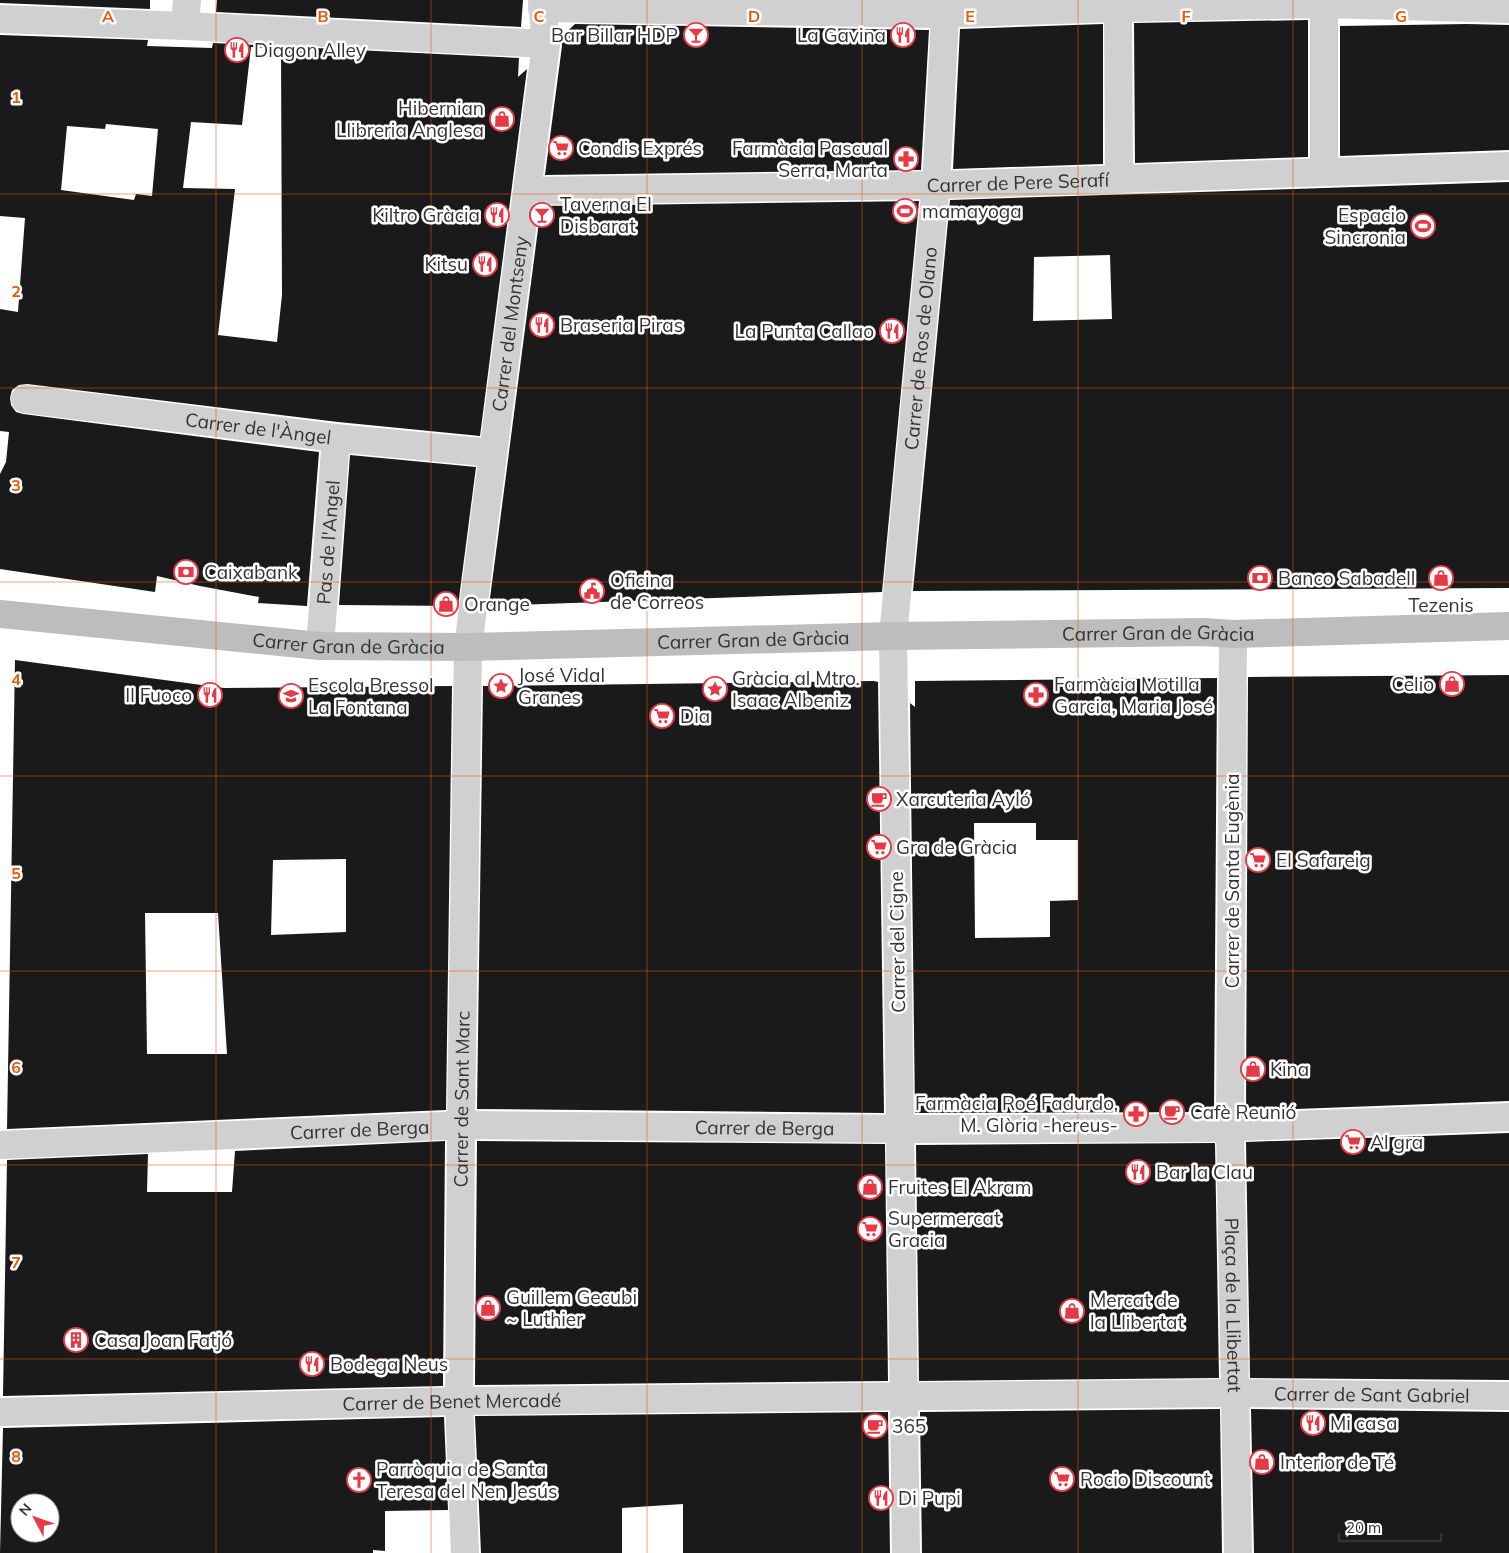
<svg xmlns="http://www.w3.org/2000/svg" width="1509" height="1553" font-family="Mulish,sans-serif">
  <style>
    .building { fill: #1a1a1a; fill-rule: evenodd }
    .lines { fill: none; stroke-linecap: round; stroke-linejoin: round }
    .street { stroke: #d0d0d0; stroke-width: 28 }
    .secondary { stroke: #bdbdbd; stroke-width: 28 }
    .grid { fill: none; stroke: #e8590c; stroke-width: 1; stroke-opacity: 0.55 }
    .labels { text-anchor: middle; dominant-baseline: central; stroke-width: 5; stroke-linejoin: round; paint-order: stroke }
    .poi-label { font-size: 19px; fill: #333; stroke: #fff; text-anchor: start }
    .street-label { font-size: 19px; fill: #333; stroke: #fff }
    .grid-label { font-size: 16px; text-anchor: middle; font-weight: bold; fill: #e8590c; stroke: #fff; stroke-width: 5; stroke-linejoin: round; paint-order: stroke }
  </style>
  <rect width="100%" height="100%" fill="#fff"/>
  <g class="building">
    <path d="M0,0H150V9L0,3Z"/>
    <path d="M217,0H523L521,27L216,12Z"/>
    <path d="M1308,20V157L1135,163L1134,23Z"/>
    <path d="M575,24L929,30L921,170L545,175L562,46L561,37Z"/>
    <path d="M1103,24V164L953,169L960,29Z"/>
    <path d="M1467,24L1509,25V150L1340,156V26Z"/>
    <path d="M0,35L148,40L147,46L212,48L213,43L519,58L518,77L527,69L480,436L338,422L27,384L19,385L12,390L10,398L11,405L16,412L23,414L319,452L307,606L258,603L259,597L200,586L157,576L155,592L0,569V474L6,462L9,432L0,431V309L18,312L25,218L0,216ZM251,47L281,49L282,295L277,342L218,335L235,189L183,188L191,122L242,125ZM106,124L158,129L152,196L136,194L134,200L61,190L67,126L105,129Z"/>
    <path d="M1509,182V588L913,591L950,200ZM1110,255L1112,319L1033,321L1034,257Z"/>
    <path d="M919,201L882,592L489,606L541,206Z"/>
    <path d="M350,455L476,467L458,606L339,605Z"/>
    <path d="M15,660L224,688L452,686L446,1110L7,1129ZM346,859V932L271,935L273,860ZM145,913H218L227,1054H147Z"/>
    <path d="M1509,675V1101L1246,1111L1248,677Z"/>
    <path d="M1217,678L1214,1112L915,1113L910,703L915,707V681ZM974,823H1036V840H1078V900L1050,901V937L975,938Z"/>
    <path d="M874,681L878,682L884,1113L477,1109L483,686Z"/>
    <path d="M1509,1133V1380L1250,1378L1246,1142Z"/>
    <path d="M445,1141L443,1386L3,1396L7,1160L148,1154L147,1192H232L235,1151Z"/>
    <path d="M477,1141L885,1144L888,1381L475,1385Z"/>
    <path d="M1215,1143L1219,1378L919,1381L916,1145Z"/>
    <path d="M1220,1409L1222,1553H922L920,1412Z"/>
    <path d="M1251,1409L1509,1412V1553H1254Z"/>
    <path d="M888,1412L890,1553H683V1504L622,1508V1553H481L475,1416Z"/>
    <path d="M444,1417L448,1510L385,1511V1551L373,1550V1553H0L3,1428ZM20,1503H50V1533H20Z"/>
  </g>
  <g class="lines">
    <g class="street">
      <path d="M1118,0L1119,179"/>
      <path d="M542,8L935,14L1118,8L1324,4L1509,9"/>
      <path d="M0,19L185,26L546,44"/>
      <path d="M185,26L187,0"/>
      <path d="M1324,172V0"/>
      <path id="s1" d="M527,191L941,185L1509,166"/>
      <path id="s2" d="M25,399L336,438L493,453"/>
      <path id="s3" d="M1233,634L1230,1128L1238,1553"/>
      <path id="s4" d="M320,646L336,438"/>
      <path id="s5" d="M0,1145L465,1125L917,1129L1209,1128L1509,1117"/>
      <path id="s6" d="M0,1412L457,1401L1236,1393L1509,1396"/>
      <path id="s7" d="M465,1553L459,1402L461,1125L468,647L546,44L542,0"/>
      <path id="s8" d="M906,1553L893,636L936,185L946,0"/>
    </g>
    <path class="secondary" id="s9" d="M0,614L320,646L468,647L893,636L1203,632L1233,634L1509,626"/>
  </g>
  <path class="grid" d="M216,0V1553M431,0V1553M647,0V1553M862,0V1553M1078,0V1553M1293,0V1553M0,194H1509M0,388H1509M0,582H1509M0,776H1509M0,971H1509M0,1165H1509M0,1359H1509"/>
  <defs>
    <symbol id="bar-ring" viewBox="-11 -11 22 22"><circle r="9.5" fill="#fff" stroke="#e63946" stroke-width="1.5"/><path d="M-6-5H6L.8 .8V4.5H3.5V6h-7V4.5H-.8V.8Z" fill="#e63946"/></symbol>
    <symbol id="restaurant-ring" viewBox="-11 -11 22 22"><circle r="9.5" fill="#fff" stroke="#e63946" stroke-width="1.5"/><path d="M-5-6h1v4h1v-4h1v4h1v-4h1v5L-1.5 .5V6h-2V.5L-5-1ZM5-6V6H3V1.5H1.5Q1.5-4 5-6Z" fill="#e63946"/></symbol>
    <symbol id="shop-ring" viewBox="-11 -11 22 22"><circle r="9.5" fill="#fff" stroke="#e63946" stroke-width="1.5"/><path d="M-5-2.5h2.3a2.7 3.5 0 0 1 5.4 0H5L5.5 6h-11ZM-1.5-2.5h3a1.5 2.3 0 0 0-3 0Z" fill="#e63946"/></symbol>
    <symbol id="supermarket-ring" viewBox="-11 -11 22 22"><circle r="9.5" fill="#fff" stroke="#e63946" stroke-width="1.5"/><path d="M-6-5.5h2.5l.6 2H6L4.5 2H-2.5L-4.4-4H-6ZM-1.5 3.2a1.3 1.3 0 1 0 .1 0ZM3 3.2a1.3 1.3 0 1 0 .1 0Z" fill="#e63946"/></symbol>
    <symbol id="pharmacy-ring" viewBox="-11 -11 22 22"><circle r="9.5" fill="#fff" stroke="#e63946" stroke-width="1.5"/><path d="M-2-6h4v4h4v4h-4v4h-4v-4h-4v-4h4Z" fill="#e63946"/></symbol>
    <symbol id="stadium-ring" viewBox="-11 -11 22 22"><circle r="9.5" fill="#fff" stroke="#e63946" stroke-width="1.5"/><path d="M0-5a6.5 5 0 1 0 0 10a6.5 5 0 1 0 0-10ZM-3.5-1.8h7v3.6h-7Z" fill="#e63946"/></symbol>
    <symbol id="bank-ring" viewBox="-11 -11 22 22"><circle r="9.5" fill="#fff" stroke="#e63946" stroke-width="1.5"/><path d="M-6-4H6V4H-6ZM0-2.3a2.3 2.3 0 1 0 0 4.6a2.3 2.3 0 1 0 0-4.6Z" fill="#e63946"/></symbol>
    <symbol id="civic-ring" viewBox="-11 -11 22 22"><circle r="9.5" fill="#fff" stroke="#e63946" stroke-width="1.5"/><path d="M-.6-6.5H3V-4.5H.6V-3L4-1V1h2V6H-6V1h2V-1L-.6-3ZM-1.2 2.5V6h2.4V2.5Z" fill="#e63946"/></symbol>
    <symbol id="sight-ring" viewBox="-11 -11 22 22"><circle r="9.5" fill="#fff" stroke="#e63946" stroke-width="1.5"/><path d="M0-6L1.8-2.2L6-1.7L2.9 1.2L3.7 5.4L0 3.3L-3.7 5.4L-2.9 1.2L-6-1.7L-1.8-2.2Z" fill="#e63946"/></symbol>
    <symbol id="school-ring" viewBox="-11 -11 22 22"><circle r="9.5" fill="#fff" stroke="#e63946" stroke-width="1.5"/><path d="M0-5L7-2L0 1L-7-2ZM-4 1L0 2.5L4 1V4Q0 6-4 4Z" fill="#e63946"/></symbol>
    <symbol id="cafe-ring" viewBox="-11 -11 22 22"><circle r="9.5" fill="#fff" stroke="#e63946" stroke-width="1.5"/><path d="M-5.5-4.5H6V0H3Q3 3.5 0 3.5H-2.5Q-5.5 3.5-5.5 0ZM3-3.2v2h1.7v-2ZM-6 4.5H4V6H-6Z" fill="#e63946"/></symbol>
    <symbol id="building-ring" viewBox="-11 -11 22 22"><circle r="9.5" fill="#fff" stroke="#e63946" stroke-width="1.5"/><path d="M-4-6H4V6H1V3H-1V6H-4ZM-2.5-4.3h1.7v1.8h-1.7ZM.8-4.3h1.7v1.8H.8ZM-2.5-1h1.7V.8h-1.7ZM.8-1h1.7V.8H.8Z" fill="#e63946"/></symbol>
    <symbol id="church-ring" viewBox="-11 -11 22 22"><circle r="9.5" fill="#fff" stroke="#e63946" stroke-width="1.5"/><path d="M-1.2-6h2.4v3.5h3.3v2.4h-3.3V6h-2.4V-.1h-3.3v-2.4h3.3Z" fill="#e63946"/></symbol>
  </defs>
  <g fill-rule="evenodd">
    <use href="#bar-ring" x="682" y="21" width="28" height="28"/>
    <use href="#restaurant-ring" x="889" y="21" width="28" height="28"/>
    <use href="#restaurant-ring" x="223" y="36" width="28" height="28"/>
    <use href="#shop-ring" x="488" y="105" width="28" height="28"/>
    <use href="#supermarket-ring" x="547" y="134" width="28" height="28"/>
    <use href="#pharmacy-ring" x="892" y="145" width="28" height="28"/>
    <use href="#stadium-ring" x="891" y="197" width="28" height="28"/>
    <use href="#restaurant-ring" x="483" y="201" width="28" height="28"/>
    <use href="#bar-ring" x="528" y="201" width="28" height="28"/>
    <use href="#stadium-ring" x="1409" y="212" width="28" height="28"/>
    <use href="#restaurant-ring" x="471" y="250" width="28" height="28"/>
    <use href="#restaurant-ring" x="528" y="311" width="28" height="28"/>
    <use href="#restaurant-ring" x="878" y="317" width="28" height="28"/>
    <use href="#bank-ring" x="172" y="558" width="28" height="28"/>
    <use href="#bank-ring" x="1246" y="564" width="28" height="28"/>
    <use href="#shop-ring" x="1427" y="564" width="28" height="28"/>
    <use href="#civic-ring" x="578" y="577" width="28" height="28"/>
    <use href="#shop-ring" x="432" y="590" width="28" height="28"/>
    <use href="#shop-ring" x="1438" y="670" width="28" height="28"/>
    <use href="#sight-ring" x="487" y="672" width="28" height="28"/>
    <use href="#sight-ring" x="701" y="675" width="28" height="28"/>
    <use href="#restaurant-ring" x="196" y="681" width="28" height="28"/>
    <use href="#pharmacy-ring" x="1022" y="681" width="28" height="28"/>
    <use href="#school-ring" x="277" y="682" width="28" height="28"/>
    <use href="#supermarket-ring" x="648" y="702" width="28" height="28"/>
    <use href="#cafe-ring" x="865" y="785" width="28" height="28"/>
    <use href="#supermarket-ring" x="865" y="833" width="28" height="28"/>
    <use href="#supermarket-ring" x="1244" y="846" width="28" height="28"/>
    <use href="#shop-ring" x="1239" y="1055" width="28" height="28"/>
    <use href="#cafe-ring" x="1158" y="1098" width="28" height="28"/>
    <use href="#pharmacy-ring" x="1122" y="1100" width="28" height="28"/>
    <use href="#supermarket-ring" x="1339" y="1128" width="28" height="28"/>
    <use href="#restaurant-ring" x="1124" y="1158" width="28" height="28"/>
    <use href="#shop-ring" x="856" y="1173" width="28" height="28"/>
    <use href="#supermarket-ring" x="856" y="1215" width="28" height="28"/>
    <use href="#shop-ring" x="474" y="1294" width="28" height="28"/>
    <use href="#shop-ring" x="1058" y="1297" width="28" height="28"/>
    <use href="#building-ring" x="62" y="1326" width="28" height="28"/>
    <use href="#restaurant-ring" x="298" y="1350" width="28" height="28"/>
    <use href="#restaurant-ring" x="1299" y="1409" width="28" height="28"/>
    <use href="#cafe-ring" x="861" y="1412" width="28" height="28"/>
    <use href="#shop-ring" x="1248" y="1448" width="28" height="28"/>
    <use href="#supermarket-ring" x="1048" y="1465" width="28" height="28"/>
    <use href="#church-ring" x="345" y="1466" width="28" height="28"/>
    <use href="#restaurant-ring" x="867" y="1484" width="28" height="28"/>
  </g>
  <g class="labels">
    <g class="poi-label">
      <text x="678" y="35" text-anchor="end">Bar Billar HDP</text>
      <text x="886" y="35" text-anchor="end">La Gavina</text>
      <text x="254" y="50">Diagon Alley</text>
      <text x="484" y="108" text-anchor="end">Hibernian<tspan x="484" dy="22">Llibreria Anglesa</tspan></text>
      <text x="578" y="148">Condis Exprés</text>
      <text x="888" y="148" text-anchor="end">Farmàcia Pascual<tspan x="888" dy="22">Serra, Marta</tspan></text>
      <text x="560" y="204">Taverna El<tspan x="560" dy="22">Disbarat</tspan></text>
      <text x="922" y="211">mamayoga</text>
      <text x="480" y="215" text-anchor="end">Kiltro Gràcia</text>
      <text x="1406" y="215" text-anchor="end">Espacio<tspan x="1406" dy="22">Sincronia</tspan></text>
      <text x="468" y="264" text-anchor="end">Kitsu</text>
      <text x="560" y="325">Braseria Piras</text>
      <text x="874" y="331" text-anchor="end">La Punta Callao</text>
      <text x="204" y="572">Caixabank</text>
      <text x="1278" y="578">Banco Sabadell</text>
      <text x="610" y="580">Oficina<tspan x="610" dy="22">de Correos</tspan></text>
      <text x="464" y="604">Orange</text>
      <text x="1441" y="605" text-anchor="middle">Tezenis</text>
      <text x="518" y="675">José Vidal<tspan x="518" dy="22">Granes</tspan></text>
      <text x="732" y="678">Gràcia al Mtro.<tspan x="732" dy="22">Isaac Albeniz</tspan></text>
      <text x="1054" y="684">Farmàcia Motilla<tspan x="1054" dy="22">Garcia, Maria José</tspan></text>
      <text x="1434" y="684" text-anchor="end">Celio</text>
      <text x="308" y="685">Escola Bressol<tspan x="308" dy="22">La Fontana</tspan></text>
      <text x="192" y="695" text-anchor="end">Il Fuoco</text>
      <text x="680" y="716">Dia</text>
      <text x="896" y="799">Xarcuteria Ayló</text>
      <text x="896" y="847">Gra de Gràcia</text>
      <text x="1276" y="860">El Safareig</text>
      <text x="1270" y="1069">Kina</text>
      <text x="1118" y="1103" text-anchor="end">Farmàcia Roé Fadurdo,<tspan x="1118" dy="22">M. Glòria -hereus-</tspan></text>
      <text x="1190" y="1112">Cafè Reunió</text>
      <text x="1370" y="1142">Al gra</text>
      <text x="1156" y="1172">Bar la Clau</text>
      <text x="888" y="1187">Fruites El Akram</text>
      <text x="888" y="1218">Supermercat<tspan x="888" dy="22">Gracia</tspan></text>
      <text x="506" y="1297">Guillem Gecubi<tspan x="506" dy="22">~ Luthier</tspan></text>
      <text x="1090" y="1300">Mercat de<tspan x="1090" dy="22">la Llibertat</tspan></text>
      <text x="94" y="1340">Casa Joan Fatjó</text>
      <text x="330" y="1364">Bodega Neus</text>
      <text x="1330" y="1423">Mi casa</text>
      <text x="892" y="1426">365</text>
      <text x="1280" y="1462">Interior de Té</text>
      <text x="376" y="1469">Parròquia de Santa<tspan x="376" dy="22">Teresa del Nen Jesús</tspan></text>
      <text x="1080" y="1479">Rocio Discount</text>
      <text x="898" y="1498">Di Pupi</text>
    </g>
    <g class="street-label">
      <text stroke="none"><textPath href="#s1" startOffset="491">Carrer de Pere Serafí</textPath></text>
      <text stroke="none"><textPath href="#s7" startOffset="1232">Carrer del Montseny</textPath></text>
      <text stroke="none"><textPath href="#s8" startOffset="1206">Carrer de Ros de Olano</textPath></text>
      <text stroke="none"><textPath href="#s2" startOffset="235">Carrer de l'Àngel</textPath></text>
      <text stroke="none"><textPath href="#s4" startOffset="104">Pas de l'Angel</textPath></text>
      <text stroke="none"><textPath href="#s9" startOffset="1160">Carrer Gran de Gràcia</textPath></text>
      <text stroke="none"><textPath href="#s9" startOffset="755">Carrer Gran de Gràcia</textPath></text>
      <text stroke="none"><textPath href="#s9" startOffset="350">Carrer Gran de Gràcia</textPath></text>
      <text transform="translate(1232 881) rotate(-90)">Carrer de Santa Eugènia</text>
      <text transform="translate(897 942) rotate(-91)">Carrer del Cigne</text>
      <text stroke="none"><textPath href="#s7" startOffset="454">Carrer de Sant Marc</textPath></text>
      <text stroke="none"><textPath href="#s5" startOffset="765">Carrer de Berga</textPath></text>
      <text stroke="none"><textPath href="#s5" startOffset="360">Carrer de Berga</textPath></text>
      <text stroke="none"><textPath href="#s3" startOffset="671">Plaça de la Llibertat</textPath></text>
      <text stroke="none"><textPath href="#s6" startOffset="1372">Carrer de Sant Gabriel</textPath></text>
      <text stroke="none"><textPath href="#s6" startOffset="452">Carrer de Benet Mercadé</textPath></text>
    </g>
  </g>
  <g class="grid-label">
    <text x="108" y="22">A</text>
    <text x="323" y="22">B</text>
    <text x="539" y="22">C</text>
    <text x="754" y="22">D</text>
    <text x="970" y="22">E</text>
    <text x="1186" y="22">F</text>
    <text x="1401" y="22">G</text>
    <text x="16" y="103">1</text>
    <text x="16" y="297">2</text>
    <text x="16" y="491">3</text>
    <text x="16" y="685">4</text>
    <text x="16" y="879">5</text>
    <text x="16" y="1073">6</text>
    <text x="16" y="1268">7</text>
    <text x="16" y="1462">8</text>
  </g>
  <g transform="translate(35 1518) rotate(311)"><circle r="24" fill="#ffffff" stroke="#adadad"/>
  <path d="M0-4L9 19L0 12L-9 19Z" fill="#e63946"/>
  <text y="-8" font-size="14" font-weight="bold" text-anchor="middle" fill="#333333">N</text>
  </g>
  <path d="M1339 1533v8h102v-8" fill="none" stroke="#333333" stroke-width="2.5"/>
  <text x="1346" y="1533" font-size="15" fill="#333333" stroke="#ffffff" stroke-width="4" paint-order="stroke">20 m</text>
</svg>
